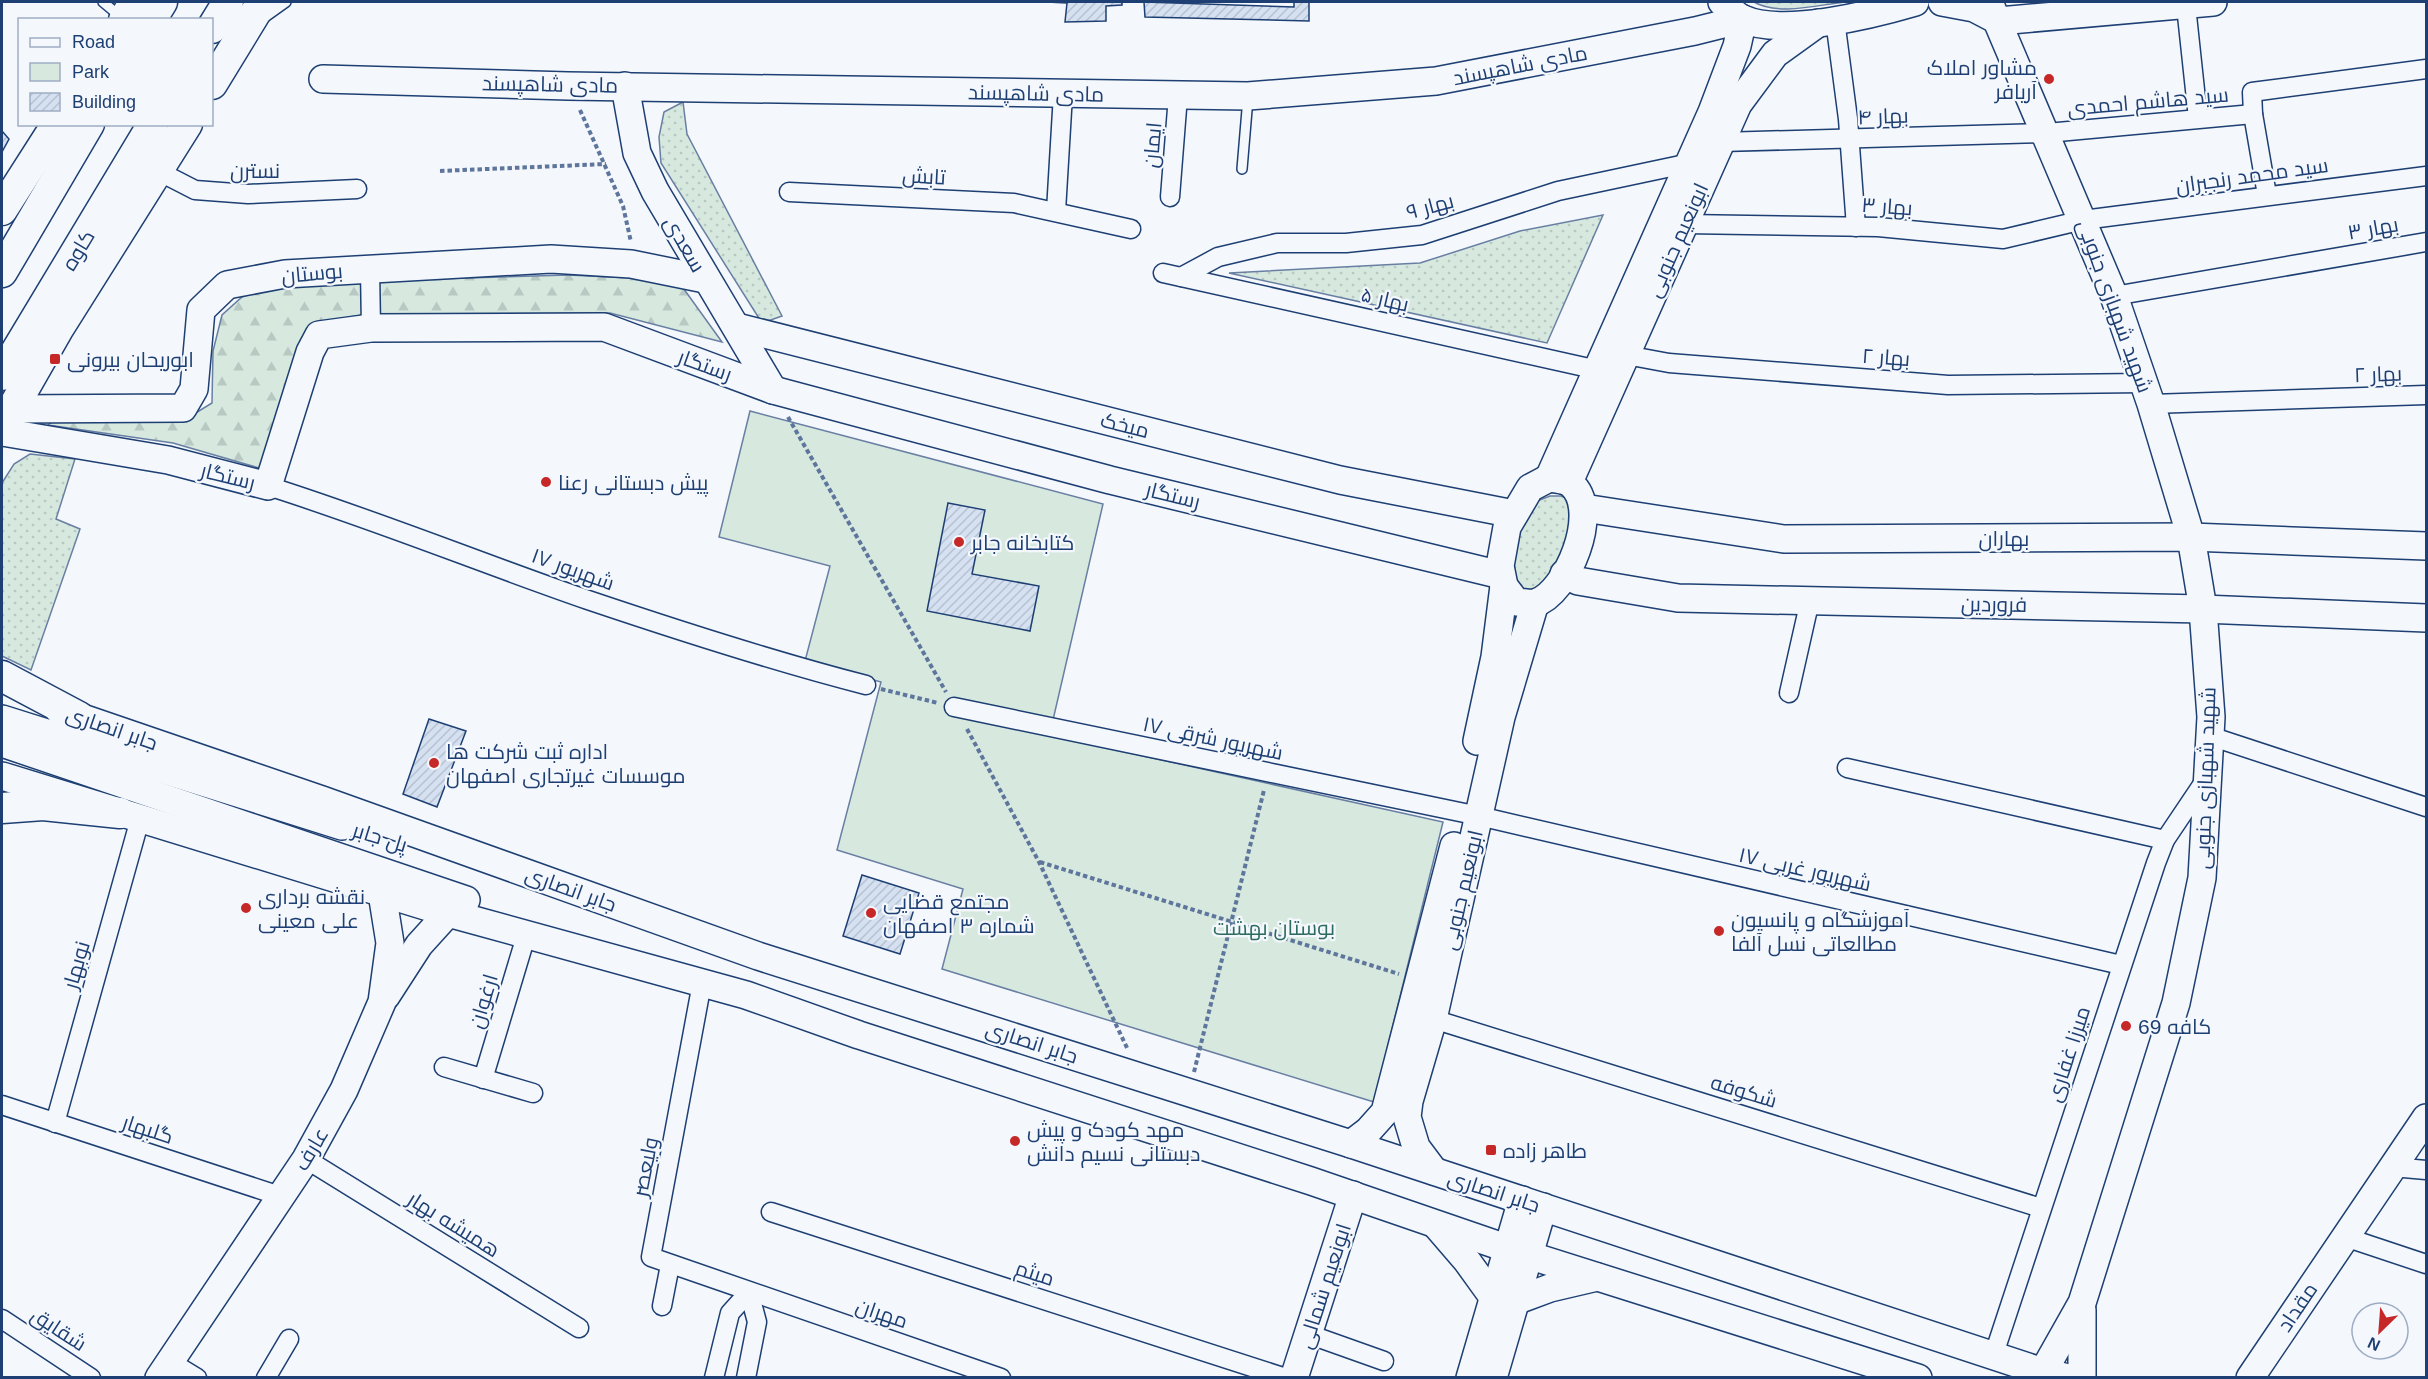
<svg xmlns="http://www.w3.org/2000/svg" width="2428" height="1379" font-family="Helvetica,Cairo,sans-serif">
  <style>
    .grass { fill: url(#grass-dots); stroke: #687fa3; stroke-width: 1.5 }
    .forest { fill: url(#forest-firs); stroke: #687fa3; stroke-width: 1.5 }
    .park { fill: #d7e8df; stroke: #687fa3; stroke-width: 1.5 }
    .building { fill: url(#building-hatch); stroke: #1d3f73; stroke-width: 1.5 }
    .lines { fill: none; stroke-linecap: round; stroke-linejoin: round }
    .lane-casing { stroke: #1d3f73; stroke-width: 12 }
    .street-casing { stroke: #1d3f73; stroke-width: 21 }
    .secondary-casing { stroke: #1d3f73; stroke-width: 30 }
    .primary-casing { stroke: #1d3f73; stroke-width: 33 }
    .path { stroke: #5e769c; stroke-width: 4; stroke-dasharray: 4.5 3; stroke-linecap: butt }
    .lane { stroke: #f4f7fb; stroke-width: 9 }
    .street { stroke: #f4f7fb; stroke-width: 18 }
    .secondary { stroke: #f4f7fb; stroke-width: 27 }
    .primary { stroke: #f4f7fb; stroke-width: 30 }
    .poi-dot { fill: #c62828; stroke: #f4f7fb; stroke-width: 2 }
    .labels { text-anchor: middle; dominant-baseline: central; stroke-width: 4.5; stroke-linejoin: round; paint-order: stroke }
    .street-label { font-size: 21px; fill: #1d3f73; stroke: #f4f7fb }
    .poi-label { font-size: 21px; fill: #1d3f73; stroke: #f4f7fb; text-anchor: start }
    .park-label { font-size: 21px; fill: #2c6c60; stroke: #f4f7fb }
  </style>
  <defs>
    <pattern id="grass-dots" width="8" height="8" patternUnits="userSpaceOnUse" patternTransform="scale(1.5)"><rect width="8" height="8" fill="#d7e8df"/><path d="M2 2h.1M6 6h.1" fill="none" stroke="#b8c8c3" stroke-width="1.8" stroke-linecap="round"/></pattern>
    <pattern id="forest-firs" width="22" height="20" patternUnits="userSpaceOnUse" patternTransform="scale(1.5)"><rect width="22" height="20" fill="#d7e8df"/><path d="M5 1l3.5 6h-7zM16 11l3.5 6h-7z" fill="#b8c8c3"/></pattern>
    <pattern id="building-hatch" width="6" height="6" patternUnits="userSpaceOnUse" patternTransform="scale(1.5)"><rect width="6" height="6" fill="#d5e0f0"/><path d="M-1 1l2-2M0 6l6-6M5 7l2-2" fill="none" stroke="#b6c1d1"/></pattern>
  </defs>
  <rect width="100%" height="100%" fill="#f4f7fb"/>
  <g class="grass">
    <path d="M1754,2H1845C1818,5 1778,16 1754,2Z"/>
    <path d="M683,102L687,134L782,316L762,323L661,163L659,137L664,112Z"/>
    <path d="M1603,215L1547,343L1229,273L1420,263L1520,231Z"/>
    <path d="M30,454L75,459L56,519L80,529L31,670L2,656V483L14,464Z"/>
    <path d="M1550,496H1561L1573,501L1578,514L1555,580L1532,592L1519,588L1511,558L1522,523L1537,501Z"/>
  </g>
  <path class="forest" d="M568,275L632,278L681,285L722,342L610,313L367,314L315,323L259,468L173,443L48,425L61,416L186,419L212,403L213,351L222,315L242,297L265,289L395,280Z"/>
  <path class="park" d="M750,411L1103,504L1053,720L953,714L1443,822L1374,1102L942,969L963,889L837,850L881,682L805,661L830,566L719,537Z"/>
  <g class="building">
    <path d="M1047,2H1122V5L1106,6V21L1065,22L1067,3Z"/>
    <path d="M1144,2L1294,7V2H1309V21L1145,17Z"/>
    <path d="M2,131L9,139L2,152Z"/>
    <path d="M948,503L985,510L972,574L1039,586L1030,631L927,611Z"/>
    <path d="M429,719L466,731L437,807L403,794Z"/>
    <path d="M862,875L919,893L900,954L843,936Z"/>
  </g>
  <g class="lines">
    <defs>
      <g id="lane">
        <path d="M103,2L115,12L118,19"/>
        <path d="M265,17L286,2"/>
        <path d="M1242,169L1248,98"/>
      </g>
      <g id="street">
        <path d="M2186,6L2198,118"/>
        <path d="M1835,20L1848,119L1856,227"/>
        <path d="M1721,142L2047,133L2253,114"/>
        <path d="M158,171L195,190L248,194L357,189"/>
        <path d="M789,192L1014,203L1131,229"/>
        <path d="M2267,195L2253,114L2252,92L2426,69"/>
        <path d="M1170,197L1178,96"/>
        <path d="M1056,211L1063,94"/>
        <path d="M1685,224L1878,227L2003,239L2083,220L2426,176"/>
        <path d="M370,269L371,328"/>
        <path d="M1163,273L1598,370"/>
        <path d="M1181,277L1218,257L1277,243H1346L1422,235L1558,191L1690,163"/>
        <path d="M2114,296L2426,242"/>
        <path d="M1626,355L1669,363L1948,385L2144,383"/>
        <path d="M2151,404L2426,395"/>
        <path d="M268,486C376,520 481,563 588,600C680,631 772,661 866,685"/>
        <path d="M1789,693L1810,600"/>
        <path d="M954,707L1479,816L2121,965"/>
        <path d="M2210,736L2426,807"/>
        <path d="M1847,768L2165,840"/>
        <path d="M702,983L651,1257L1001,1378"/>
        <path d="M1433,1019L2041,1208"/>
        <path d="M444,1067L533,1093"/>
        <path d="M483,1079L526,936"/>
        <path d="M2,1105L280,1196"/>
        <path d="M55,1123L140,819"/>
        <path d="M306,1159L579,1328"/>
        <path d="M2392,1167L2426,1170"/>
        <path d="M771,1212L1286,1378"/>
        <path d="M2345,1237L2426,1264"/>
        <path d="M662,1306L670,1265"/>
        <path d="M2,1319L91,1378"/>
        <path d="M1308,1334L1384,1361"/>
        <path d="M1994,1354L2156,863L2165,840L2206,779"/>
        <path d="M169,1361L197,1378"/>
        <path d="M266,1378L289,1339"/>
        <path d="M714,1378L730,1313L749,1292"/>
        <path d="M746,1378L757,1322L749,1292"/>
      </g>
      <g id="secondary">
        <path d="M1722,2C1727,7 1736,16 1743,19C1783,37 1874,14 1915,2"/>
        <path d="M1942,2L1974,8L1999,21"/>
        <path d="M1989,2L2114,296L2151,404L2191,537L2203,609L2211,717L2202,878L2176,1003L2082,1303L2043,1372"/>
        <path d="M1999,21L2213,2"/>
        <path d="M323,79L568,86L1248,96L1436,81L1695,31L1743,19L1737,46L1712,112L1549,478"/>
        <path d="M625,86L637,153L655,191L773,390"/>
        <path d="M737,327L1340,480L1514,514"/>
        <path d="M11,409L183,408L194,389L201,310L227,285L285,274L551,259L631,264L705,279"/>
        <path d="M2,432L168,460L268,486L310,352L319,335L371,328L604,327L773,390L1110,480L1501,575"/>
        <path d="M1549,478C1555,479 1566,480 1571,484C1602,510 1567,594 1535,603C1530,604 1522,602 1516,602L1504,586L1500,566L1507,527L1530,488Z"/>
        <path d="M1569,482L1738,104L1775,54L1818,23"/>
        <path d="M1584,508L1784,539L2191,537L2426,546"/>
        <path d="M1564,574L1578,581L1678,598L2203,609L2426,618"/>
        <path d="M59,710L322,800L758,956L1351,1144L2043,1372L2068,1378"/>
        <path d="M2,719L342,826"/>
        <path d="M1477,741L1495,657L1504,586"/>
        <path d="M2,743L466,900"/>
        <path d="M2,776L448,913L746,995L859,1035L1311,1181L1506,1248L1918,1378"/>
        <path d="M386,996L419,945L448,913"/>
        <path d="M1351,1144L1368,1131L1385,1112L1454,846"/>
        <path d="M1434,1171L1416,1147L1407,1117L1409,1101L1433,1019L1501,717L1535,603"/>
        <path d="M1436,1225L1467,1261L1493,1297"/>
        <path d="M1515,1301L1550,1288L1597,1277"/>
        <path d="M2082,1310V1378"/>
        <path d="M159,1378L306,1159L344,1090L382,1002L390,943L382,893"/>
        <path d="M1294,1378L1353,1195"/>
        <path d="M1470,1378L1522,1200"/>
        <path d="M1493,1378L1543,1207"/>
        <path d="M2250,1378L2426,1118"/>
      </g>
      <g id="primary">
        <path d="M124,20L134,2"/>
        <path d="M151,20L162,2"/>
        <path d="M212,28L228,2"/>
        <path d="M212,84L262,2"/>
        <path d="M2,210L57,124"/>
        <path d="M2,272L89,124"/>
        <path d="M2,375L153,124"/>
        <path d="M2,427L58,329L187,124"/>
        <path d="M2,676L79,717"/>
        <path d="M2,808L43,805L120,813"/>
      </g>
    </defs>
    <use href="#lane" class="lane-casing"/>
    <use href="#street" class="street-casing"/>
    <use href="#secondary" class="secondary-casing"/>
    <use href="#primary" class="primary-casing"/>
    <g class="path">
      <path d="M580,110L623,206L631,242"/>
      <path d="M440,171L606,164"/>
      <path d="M788,417L946,692"/>
      <path d="M881,689L938,703"/>
      <path d="M967,729L1039,862L1128,1050"/>
      <path d="M1040,862L1399,974"/>
      <path d="M1194,1072L1264,790"/>
    </g>
    <use href="#lane" class="lane"/>
    <use href="#street" class="street"/>
    <use href="#secondary" class="secondary"/>
    <use href="#primary" class="primary"/>
  </g>
  <g class="poi-dot">
    <circle cx="2049" cy="79" r="6"/>
    <rect x="49" y="353" width="12" height="12" rx="3"/>
    <circle cx="546" cy="482" r="6"/>
    <circle cx="959" cy="542" r="6"/>
    <circle cx="434" cy="763" r="6"/>
    <circle cx="246" cy="908" r="6"/>
    <circle cx="871" cy="913" r="6"/>
    <circle cx="1719" cy="931" r="6"/>
    <circle cx="2126" cy="1026" r="6"/>
    <circle cx="1015" cy="1141" r="6"/>
    <rect x="1485" y="1144" width="12" height="12" rx="3"/>
  </g>
  <g class="labels">
    <g class="street-label">
      <text transform="translate(1520 65) rotate(-11)">مادی شاهپسند</text>
      <text transform="translate(550 84) rotate(1)">مادی شاهپسند</text>
      <text transform="translate(1036 93) rotate(1)">مادی شاهپسند</text>
      <text transform="translate(2148 101) rotate(-5)">سید هاشم احمدی</text>
      <text transform="translate(1883 116) rotate(-2)">بهار ۴</text>
      <text transform="translate(1152 145) rotate(-85)">ایمان</text>
      <text x="255" y="170">نسترن</text>
      <text transform="translate(2252 175) rotate(-8)">سید محمد رنجبران</text>
      <text transform="translate(924 176) rotate(3)">تابش</text>
      <text transform="translate(1430 206) rotate(-15)">بهار ۹</text>
      <text transform="translate(1887 206) rotate(4)">بهار ۳</text>
      <text transform="translate(2373 228) rotate(-10)">بهار ۳</text>
      <text transform="translate(1677 240) rotate(-66)">ابونعیم جنوبی</text>
      <text transform="translate(685 244) rotate(60)">سعدی</text>
      <text transform="translate(78 250) rotate(-59)">کاوه</text>
      <text transform="translate(312 273) rotate(-5)">بوستان</text>
      <text transform="translate(1385 299) rotate(13)">بهار ۵</text>
      <text transform="translate(2115 306) rotate(70)">شهید شهبازی جنوبی</text>
      <text transform="translate(1886 357) rotate(4)">بهار ۲</text>
      <text transform="translate(705 365) rotate(20)">رستگار</text>
      <text transform="translate(2378 374) rotate(-2)">بهار ۲</text>
      <text transform="translate(1125 425) rotate(14)">میخک</text>
      <text transform="translate(228 476) rotate(14)">رستگار</text>
      <text transform="translate(1173 495) rotate(14)">رستگار</text>
      <text x="2004" y="538">بهاران</text>
      <text transform="translate(573 569) rotate(20)">۱۷ شهریور</text>
      <text transform="translate(1994 604) rotate(1)">فروردین</text>
      <text transform="translate(112 728) rotate(19)">جابر انصاری</text>
      <text transform="translate(1213 738) rotate(12)">۱۷ شهریور شرقی</text>
      <text transform="translate(2205 778) rotate(-88)">شهید شهبازی جنوبی</text>
      <text transform="translate(380 837) rotate(17)">پل جابر</text>
      <text transform="translate(1805 869) rotate(13)">۱۷ شهریور غربی</text>
      <text transform="translate(571 889) rotate(20)">جابر انصاری</text>
      <text transform="translate(1462 890) rotate(-77)">ابونعیم جنوبی</text>
      <text transform="translate(76 965) rotate(-74)">نوبهار</text>
      <text transform="translate(483 1001) rotate(-73)">ارغوان</text>
      <text transform="translate(1032 1042) rotate(18)">جابر انصاری</text>
      <text transform="translate(2068 1054) rotate(-72)">میرزا غفاری</text>
      <text transform="translate(1744 1091) rotate(17)">شکوفه</text>
      <text transform="translate(148 1129) rotate(18)">گلبهار</text>
      <text transform="translate(311 1149) rotate(-59)">عارف</text>
      <text transform="translate(645 1167) rotate(-79)">ولیعصر</text>
      <text transform="translate(1494 1191) rotate(18)">جابر انصاری</text>
      <text transform="translate(454 1224) rotate(32)">همیشه بهار</text>
      <text transform="translate(1035 1273) rotate(18)">میثم</text>
      <text transform="translate(1324 1286) rotate(-72)">ابونعیم شمالی</text>
      <text transform="translate(2297 1307) rotate(-56)">مقداد</text>
      <text transform="translate(882 1313) rotate(19)">مهران</text>
      <text transform="translate(59 1329) rotate(33)">شقایق</text>
    </g>
    <g class="poi-label">
      <text x="2037" y="67" text-anchor="end">مشاور املاک<tspan x="2037" dy="24">آریافر</tspan></text>
      <text x="67" y="359">ابوریحان بیرونی</text>
      <text x="558" y="482">پیش دبستانی رعنا</text>
      <text x="971" y="542">کتابخانه جابر</text>
      <text x="446" y="751">اداره ثبت شرکت ها<tspan x="446" dy="24">موسسات غیرتجاری اصفهان</tspan></text>
      <text x="258" y="896">نقشه برداری<tspan x="258" dy="24">علی معینی</tspan></text>
      <text x="883" y="901">مجتمع قضایی<tspan x="883" dy="24">شماره ۳ اصفهان</tspan></text>
      <text x="1731" y="919">آموزشگاه و پانسیون<tspan x="1731" dy="24">مطالعاتی نسل آلفا</tspan></text>
      <text x="2138" y="1026">کافه 69</text>
      <text x="1027" y="1129">مهد کودک و پیش<tspan x="1027" dy="24">دبستانی نسیم دانش</tspan></text>
      <text x="1503" y="1150">طاهر زاده</text>
    </g>
    <g class="park-label">
      <text x="1274" y="927">بوستان بهشت</text>
    </g>
  </g>
  <rect width="2428" height="1379" fill="none" stroke="#1d3f73" stroke-width="6"/>
  <rect x="18" y="18" width="195" height="108" fill="#f4f7fb" stroke="#9eadc5" stroke-width="1.5"/>
  <rect x="30" y="38" width="30" height="9" fill="#f4f7fb" stroke="#9eadc5" stroke-width="1.5"/>
  <text x="72" y="48" font-size="18" fill="#1d3f73">Road</text>
  <rect x="30" y="63" width="30" height="18" fill="#d7e8df" stroke="#9eadc5" stroke-width="1.5"/>
  <text x="72" y="78" font-size="18" fill="#1d3f73">Park</text>
  <rect x="30" y="93" width="30" height="18" fill="url(#building-hatch)" stroke="#9eadc5" stroke-width="1.5"/>
  <text x="72" y="108" font-size="18" fill="#1d3f73">Building</text>
  <g transform="translate(2380 1331) rotate(205)"><circle r="28" fill="#f4f7fb" stroke="#9eadc5" stroke-width="1.5"/>
  <path d="M0-4.5L10 22L0 15L-10 22Z" fill="#c62828"/>
  <text y="-9" font-size="16" font-weight="bold" text-anchor="middle" fill="#1d3f73">N</text>
  </g>
</svg>
